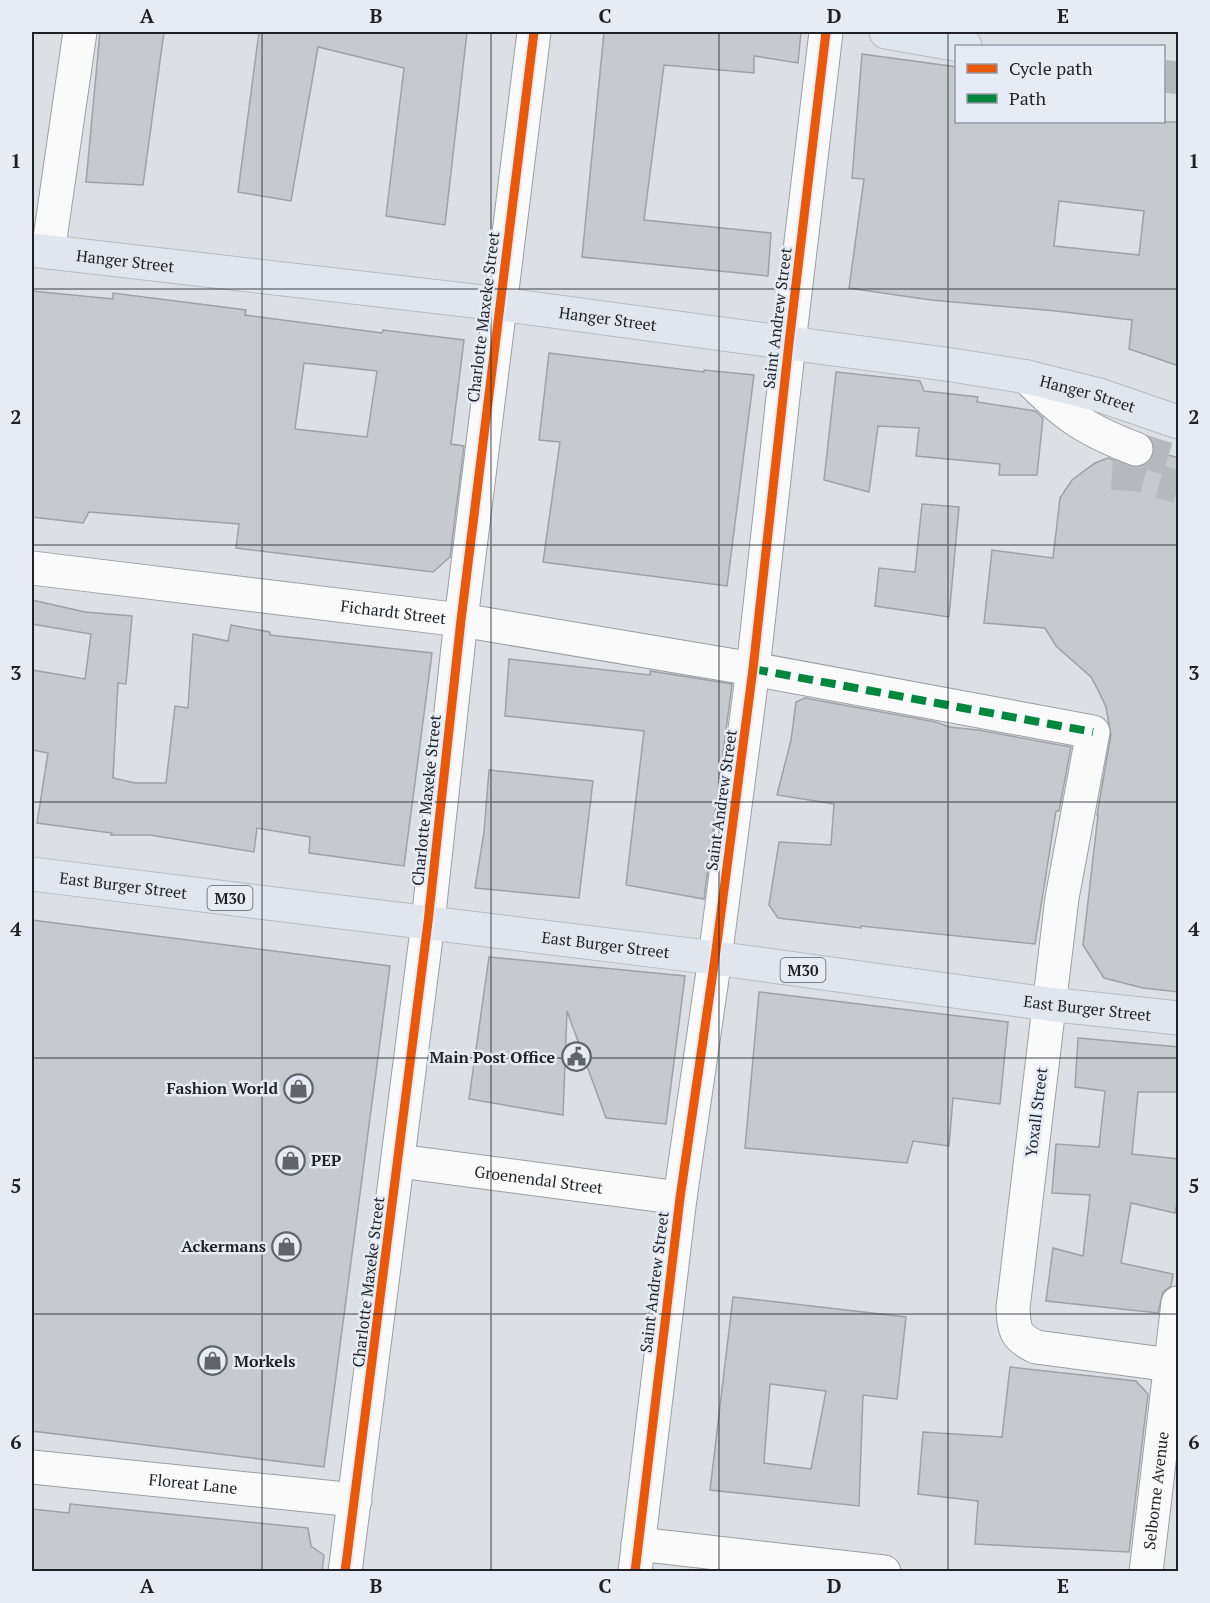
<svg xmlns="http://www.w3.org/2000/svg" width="1210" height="1603" font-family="'PT Serif',serif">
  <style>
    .building { fill: #c6c9cd; stroke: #9ea1a5; stroke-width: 1.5; fill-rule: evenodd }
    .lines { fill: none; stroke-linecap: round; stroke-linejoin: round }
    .minor-tunnel { stroke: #b6babf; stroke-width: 33; stroke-dasharray: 33 16; stroke-linecap: butt }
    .major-tunnel { stroke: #b6babf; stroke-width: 33; stroke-dasharray: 33 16; stroke-linecap: butt }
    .minor-casing { stroke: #9b9ea1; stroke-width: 35 }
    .major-casing { stroke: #b9bbbd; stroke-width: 35 }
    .minor { stroke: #fafafb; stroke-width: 33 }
    .major { stroke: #e0e6ee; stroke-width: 33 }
    .quiet { stroke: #00873e; stroke-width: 8; stroke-dasharray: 15 8; stroke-linecap: butt }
    .cycleway-casing { stroke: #e5ecf6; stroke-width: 13 }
    .cycleway { stroke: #e8590c; stroke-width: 9 }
    .grid { fill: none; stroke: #1f2125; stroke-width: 1.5; stroke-opacity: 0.55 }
    .labels { text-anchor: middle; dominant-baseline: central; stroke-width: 5; stroke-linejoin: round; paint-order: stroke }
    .shield { fill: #e5ecf6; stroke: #5a5e64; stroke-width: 1.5 }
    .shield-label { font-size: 15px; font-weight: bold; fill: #1f2125 }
    .street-label { font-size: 16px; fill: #1f2125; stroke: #e5ecf6 }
    .poi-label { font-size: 16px; font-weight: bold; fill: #1f2125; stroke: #e5ecf6; text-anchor: end }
    .neatline { fill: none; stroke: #1f2125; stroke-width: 2 }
    .grid-label { font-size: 20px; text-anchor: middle; font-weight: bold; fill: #1f2125 }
  </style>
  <rect width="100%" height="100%" fill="#dce0e5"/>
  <g class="building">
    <path d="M100,32H164L143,185L86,182Z"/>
    <path d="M259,32H467L445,225L386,216L404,68L318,47L291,201L238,192Z"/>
    <path d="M604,32H801L798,63L754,56V73L664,65L644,220L771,233L768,276L582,257Z"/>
    <path d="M862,54L957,67V122H1179V366L1129,349L1132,320L1056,311L931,300L849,288L864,179L852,178ZM1059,201L1144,211L1139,255L1054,246Z"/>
    <path d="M32,291L113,299V293L246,310L245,315L382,333L383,330L464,340L451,444L464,446L450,557L433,572L236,548L239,524L89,512L83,523L32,517ZM304,363L377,371L367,437L295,429Z"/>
    <path d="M549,353L704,372V370L754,375L727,586L543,562L560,442L539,440Z"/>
    <path d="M836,372L920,381L924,391L978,397L977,402L1035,411L1043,418L1037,475H999L1000,464L916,456L919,428L878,426L869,492L824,480Z"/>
    <path d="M1154,451L1179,458V992L1143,988L1104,978L1083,945L1098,815H1097L1111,735L1106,707L1099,692L1091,677L1056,646L1045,628L984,623L992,550L1053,558L1060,498L1072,480L1095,463L1108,458L1129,466L1139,467L1148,463L1153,456Z"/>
    <path d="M922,504L959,507L949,617L875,606L879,568L915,572Z"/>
    <path d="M32,600L85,612L132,616L126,684L118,683L113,778L135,783H166L175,706L188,708L193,634L228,641L231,625L270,632V635L432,653L404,866L309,853L310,837L257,828L254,852L150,835H111L112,833L37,823L48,753L32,750V670L85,679L91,634L32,624Z"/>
    <path d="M509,659L650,675V671L732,684L704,899L626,885L644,731L505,716Z"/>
    <path d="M805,698L936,722L949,727L978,730L1071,747L1059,811H1056L1035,944L861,926V928L778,918L769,905L779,842L831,845L834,804L777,795L791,740L796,702Z"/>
    <path d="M489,770L593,781L579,898L475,888L484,832Z"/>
    <path d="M32,920L390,966L324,1467L32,1431Z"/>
    <path d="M489,957L685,976L666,1124L606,1118L567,1011L563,1115L469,1099Z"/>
    <path d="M759,992L1008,1022L1000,1104L953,1098L949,1146L913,1141L907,1163L745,1148Z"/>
    <path d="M1078,1038L1179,1047V1092H1138L1132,1154L1179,1159V1195L1175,1213L1131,1203L1121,1263L1173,1274L1171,1286L1163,1292L1158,1313L1046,1301L1053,1248L1083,1256L1090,1195L1052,1193L1056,1144L1099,1147L1105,1091L1075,1087Z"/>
    <path d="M733,1297L906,1317L897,1399L863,1395L859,1506L710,1490ZM770,1384L826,1391L811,1469L764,1463Z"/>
    <path d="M1010,1367L1136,1381L1148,1394L1129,1552L975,1544L978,1501L918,1494L923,1432L1002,1437Z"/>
    <path d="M70,1504L308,1528L311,1546L324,1555L322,1572H32V1509L69,1513Z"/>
  </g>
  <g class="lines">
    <g class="minor-tunnel">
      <path d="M1136,449L1178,462"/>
      <path d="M1112,473L1138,475L1178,487"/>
    </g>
    <path class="major-tunnel" d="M1164,76L1178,78"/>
    <defs>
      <g id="minor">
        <path d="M48,252L80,32"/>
        <path d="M1027,377C1065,416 1086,430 1136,449"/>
        <path id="s1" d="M32,568L461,620L753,669L1093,732L1062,898L1013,1308C1014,1330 1015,1337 1036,1347L1171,1365"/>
        <path id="s2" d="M399,1161L680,1198"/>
        <path id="s3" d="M32,1467L355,1500"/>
        <path d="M638,1544L884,1572"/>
        <path d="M345,1572L428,922L461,620L534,32"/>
        <path d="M635,1572L680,1198L715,958L753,669L789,343L826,32"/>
        <path id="s4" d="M1146,1572L1178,1303"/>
      </g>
      <g id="major">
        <path d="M886,32L965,46"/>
        <path id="s5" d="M32,250L500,304L952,365L1027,377L1099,395L1178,422"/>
        <path id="s6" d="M32,874L715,958L1048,1004L1178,1018"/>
      </g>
    </defs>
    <use href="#minor" class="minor-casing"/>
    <use href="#major" class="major-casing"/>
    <use href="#minor" class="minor"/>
    <use href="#major" class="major"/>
    <path class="quiet" d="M753,669L1093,732"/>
    <defs>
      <g id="cycleway">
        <path d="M345,1572L428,922L461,620L534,32"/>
        <path d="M635,1572L680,1198L715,958L753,669L789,343L826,32"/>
      </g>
    </defs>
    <use href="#cycleway" class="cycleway-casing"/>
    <use href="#cycleway" class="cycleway"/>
  </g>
  <path class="grid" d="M262,32V1572M491,32V1572M719,32V1572M948,32V1572M32,289H1178M32,545H1178M32,802H1178M32,1058H1178M32,1314H1178"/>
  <defs>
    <symbol id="civic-ring" viewBox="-11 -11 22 22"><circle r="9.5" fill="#e5ecf6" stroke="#616468" stroke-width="1.5"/><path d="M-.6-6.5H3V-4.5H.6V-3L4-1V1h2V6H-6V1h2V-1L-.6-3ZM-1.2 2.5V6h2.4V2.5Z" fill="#616468"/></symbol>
    <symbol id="shop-ring" viewBox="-11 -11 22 22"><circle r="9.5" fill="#e5ecf6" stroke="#616468" stroke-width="1.5"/><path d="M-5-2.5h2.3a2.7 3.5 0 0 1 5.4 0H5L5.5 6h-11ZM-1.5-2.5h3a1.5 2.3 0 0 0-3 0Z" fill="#616468"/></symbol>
  </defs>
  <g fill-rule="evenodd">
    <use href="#civic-ring" x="560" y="1040" width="33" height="33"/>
    <use href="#shop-ring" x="282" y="1072" width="33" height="33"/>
    <use href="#shop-ring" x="274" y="1144" width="33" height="33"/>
    <use href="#shop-ring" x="270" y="1230" width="33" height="33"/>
    <use href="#shop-ring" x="196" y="1344" width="33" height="33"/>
  </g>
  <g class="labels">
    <g class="shield">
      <rect x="207.5" y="886" width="45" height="24" rx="4.5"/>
      <rect x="780.5" y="958" width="45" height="24" rx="4.5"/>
    </g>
    <g class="shield-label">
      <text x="230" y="898">M30</text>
      <text x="803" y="970">M30</text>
    </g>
    <g class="street-label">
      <text stroke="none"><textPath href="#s5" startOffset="94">Hanger Street</textPath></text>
      <text transform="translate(483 317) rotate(-83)">Charlotte Maxeke Street</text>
      <text transform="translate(777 318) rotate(-83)">Saint Andrew Street</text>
      <text stroke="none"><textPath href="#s5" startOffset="580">Hanger Street</textPath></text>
      <text stroke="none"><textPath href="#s5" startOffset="1066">Hanger Street</textPath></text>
      <text stroke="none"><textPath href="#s1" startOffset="364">Fichardt Street</textPath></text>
      <text transform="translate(426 800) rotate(-84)">Charlotte Maxeke Street</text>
      <text transform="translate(721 800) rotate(-82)">Saint Andrew Street</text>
      <text stroke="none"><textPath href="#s6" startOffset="92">East Burger Street</textPath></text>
      <text stroke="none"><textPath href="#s6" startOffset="578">East Burger Street</textPath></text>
      <text stroke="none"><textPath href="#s6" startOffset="1064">East Burger Street</textPath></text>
      <text transform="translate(1036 1112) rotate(-83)">Yoxall Street</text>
      <text stroke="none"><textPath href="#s2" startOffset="141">Groenendal Street</textPath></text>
      <text transform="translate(368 1282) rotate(-83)">Charlotte Maxeke Street</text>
      <text transform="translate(654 1282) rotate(-83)">Saint Andrew Street</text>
      <text stroke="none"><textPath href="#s3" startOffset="162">Floreat Lane</textPath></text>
      <text stroke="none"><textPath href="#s4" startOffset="82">Selborne Avenue</textPath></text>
    </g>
    <g class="poi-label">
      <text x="555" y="1057">Main Post Office</text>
      <text x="278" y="1088">Fashion World</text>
      <text x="311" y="1160" text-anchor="start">PEP</text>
      <text x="266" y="1246">Ackermans</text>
      <text x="234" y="1361" text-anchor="start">Morkels</text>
    </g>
  </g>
  <rect width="1210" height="1603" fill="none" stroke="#e5ecf6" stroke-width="66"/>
  <rect x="955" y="45" width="210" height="78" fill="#e5ecf6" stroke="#969ba2" stroke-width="1.5"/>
  <rect x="967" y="64" width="30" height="9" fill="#e8590c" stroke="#969ba2" stroke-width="1.5"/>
  <text x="1009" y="75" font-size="18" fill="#1f2125">Cycle path</text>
  <rect x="967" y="94" width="30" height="9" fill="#00873e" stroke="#969ba2" stroke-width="1.5"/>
  <text x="1009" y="105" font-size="18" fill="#1f2125">Path</text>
  <rect x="33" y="33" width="1144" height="1537" class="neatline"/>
  <g class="grid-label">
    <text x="147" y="23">A</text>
    <text x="376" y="23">B</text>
    <text x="605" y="23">C</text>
    <text x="834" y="23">D</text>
    <text x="1063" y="23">E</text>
    <text x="16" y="168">1</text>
    <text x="1194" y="168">1</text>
    <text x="16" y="424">2</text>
    <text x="1194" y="424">2</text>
    <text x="16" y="680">3</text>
    <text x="1194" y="680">3</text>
    <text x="16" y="936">4</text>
    <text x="1194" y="936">4</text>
    <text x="16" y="1193">5</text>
    <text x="1194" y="1193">5</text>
    <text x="16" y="1449">6</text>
    <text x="1194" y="1449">6</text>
    <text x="147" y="1593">A</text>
    <text x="376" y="1593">B</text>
    <text x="605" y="1593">C</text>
    <text x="834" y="1593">D</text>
    <text x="1063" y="1593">E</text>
  </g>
</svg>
